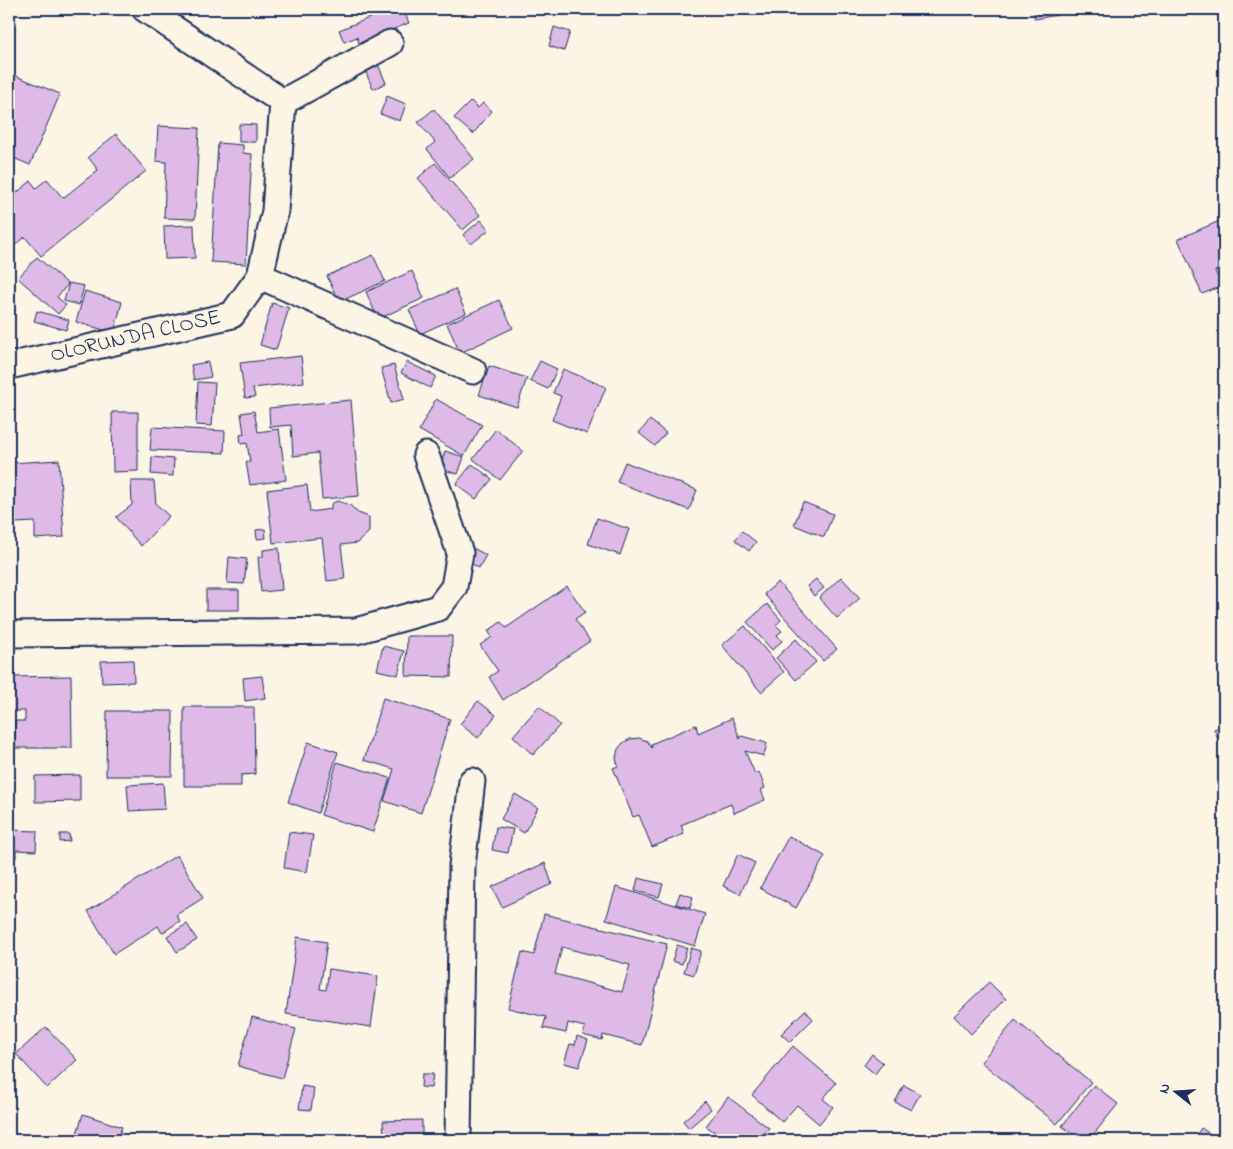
<svg xmlns="http://www.w3.org/2000/svg" width="1233" height="1149" font-family="'Indie Flower',sans-serif">
  <style>
    .building { fill: #debbe6; stroke: #1b2f5e; fill-rule: evenodd }
    .lines { fill: none; stroke-linecap: round; stroke-linejoin: round }
    .minor-casing { stroke: #1b2f5e; stroke-width: 29 }
    .minor { stroke: #fcf5e5; stroke-width: 25 }
    .labels { text-anchor: middle; dominant-baseline: central; stroke-width: 4.5; stroke-linejoin: round; paint-order: stroke }
    .street-label { font-size: 22px; fill: #1b2f5e; stroke: #fcf5e5 }
  </style>
  <rect width="100%" height="100%" fill="#fcf5e5"/>
  <filter id="ink" filterUnits="userSpaceOnUse"><feTurbulence type="fractalNoise" baseFrequency=".02" numOctaves="2"/><feDisplacementMap in="SourceGraphic" scale="10" xChannelSelector="R" yChannelSelector="G"/><feConvolveMatrix kernelMatrix="1 2 1 2 8 2 1 2 1" color-interpolation-filters="sRGB"/></filter>
  <g filter="url(#ink)">
    <g class="building">
      <path d="M392,9H403L409,23L359,43L357,37L344,42L339,30Z"/>
      <path d="M1033,9H1056L1057,15L1035,19Z"/>
      <path d="M554,27L570,32L564,51L549,46Z"/>
      <path d="M377,62L386,83L373,89L364,68Z"/>
      <path d="M9,73L60,94L30,165L9,156Z"/>
      <path d="M387,96L406,104L400,121L380,114Z"/>
      <path d="M471,101L478,108L483,103L492,111L473,134L454,118Z"/>
      <path d="M434,109L474,159L450,178L427,149L435,142L418,122Z"/>
      <path d="M239,124L256,125V142H239Z"/>
      <path d="M158,126L199,128L195,219L164,218L166,162L156,161Z"/>
      <path d="M116,134L146,171L41,256L25,237L9,250V199L31,181L36,188L47,179L63,198L98,170L88,157Z"/>
      <path d="M218,143L243,145V153L252,154L246,264L211,262Z"/>
      <path d="M435,163L480,215L463,230L418,178Z"/>
      <path d="M1224,219V267L1215,271L1222,286L1202,294L1178,239Z"/>
      <path d="M481,220L489,230L471,244L463,235Z"/>
      <path d="M194,225L195,258L165,259L164,226Z"/>
      <path d="M373,255L385,281L339,302L327,276Z"/>
      <path d="M37,257L68,284L57,297L66,305L58,314L18,278Z"/>
      <path d="M412,271L424,298L378,319L366,292Z"/>
      <path d="M69,283L84,286L79,305L64,301Z"/>
      <path d="M455,289L466,313L420,334L409,310Z"/>
      <path d="M85,291L122,302L114,333L76,322Z"/>
      <path d="M499,300L513,328L460,353L447,324Z"/>
      <path d="M272,303L289,308L276,350L260,345Z"/>
      <path d="M37,311L69,320L66,330L34,321Z"/>
      <path d="M301,356L304,382L253,388L255,397L245,398L240,363Z"/>
      <path d="M540,361L557,369L548,389L530,381Z"/>
      <path d="M208,362L211,377L194,380L191,365Z"/>
      <path d="M407,362L436,376L430,388L401,373Z"/>
      <path d="M394,365L404,399L391,403L381,368Z"/>
      <path d="M489,366L527,378L517,407L479,395Z"/>
      <path d="M563,369L606,387L587,434L552,420L561,396L553,393Z"/>
      <path d="M198,382L215,383L212,426L196,425Z"/>
      <path d="M436,399L482,425L464,456L419,430Z"/>
      <path d="M351,400L359,496L322,499L318,453L293,456L291,425L270,427L269,408Z"/>
      <path d="M254,411L258,432L279,429L286,480L250,485L246,462H250L247,443L241,444L240,435L244,434L241,413Z"/>
      <path d="M112,412H138V471L113,472Z"/>
      <path d="M650,420L666,433L655,446L639,433Z"/>
      <path d="M152,427L225,431L224,453L150,450Z"/>
      <path d="M496,429L523,451L500,480L473,459Z"/>
      <path d="M445,451L464,457L458,474L440,469Z"/>
      <path d="M152,457L174,459L173,476L151,474Z"/>
      <path d="M59,460L64,537L35,539V522L15,523L11,463Z"/>
      <path d="M625,462L697,490L689,510L617,482Z"/>
      <path d="M472,464L492,479L476,499L456,484Z"/>
      <path d="M131,481H154L156,504L169,516L141,546L116,517L132,505Z"/>
      <path d="M307,485L310,512L331,509V504L337,501L350,505L358,513L369,517V532L357,543L341,545L345,579L327,581L322,538L273,543L267,490Z"/>
      <path d="M803,502L833,514L824,537L794,525Z"/>
      <path d="M597,518L629,529L620,555L588,544Z"/>
      <path d="M265,529L266,538L257,539L256,530Z"/>
      <path d="M742,531L756,542L749,551L735,540Z"/>
      <path d="M469,546L486,555L479,568L462,558Z"/>
      <path d="M279,548L282,590L261,592L258,557H263V550Z"/>
      <path d="M229,557L247,559L244,584L227,583Z"/>
      <path d="M841,577L860,598L837,618L819,598Z"/>
      <path d="M816,579L824,588L814,596L807,586Z"/>
      <path d="M778,582L837,649L823,661L764,594Z"/>
      <path d="M567,586L585,612L575,619L590,641L503,700L489,677L498,671L480,645L492,637L488,631L501,622L506,628Z"/>
      <rect x="206" y="590" width="33" height="20"/>
      <path d="M767,604L781,620L776,625L782,631L777,635L782,641L772,650L747,622Z"/>
      <path d="M745,626L784,672L761,692L722,645Z"/>
      <path d="M407,636H452L451,677L406,676Z"/>
      <path d="M796,639L816,662L796,680L776,658Z"/>
      <path d="M383,646L404,651L398,675L377,670Z"/>
      <path d="M133,660L134,682L102,683L101,661Z"/>
      <path d="M71,676L72,748H15V721H25V711H9V677Z"/>
      <path d="M262,676L265,698L245,701L243,678Z"/>
      <path d="M383,698L450,719L421,813L384,801L394,769L364,760Z"/>
      <path d="M478,701L496,715L478,738L460,724Z"/>
      <path d="M539,706L560,725L533,755L513,736Z"/>
      <path d="M184,707H254L255,774L241,775V786H184Z"/>
      <path d="M107,711H173L172,776H106Z"/>
      <path d="M732,718L740,739L741,736L767,743L764,756L745,751L755,774L759,772L765,788L761,790L765,800L734,813L731,804L681,825L684,834L652,847L639,815L633,817L613,768L618,766L616,758L618,749L623,743L630,739L639,738L647,741L652,748L651,744L696,725L698,733Z"/>
      <path d="M1224,725V755L1214,729Z"/>
      <path d="M308,742L338,752L318,813L288,802Z"/>
      <path d="M337,762L390,778L373,832L321,815Z"/>
      <path d="M80,775V801L35,802V776Z"/>
      <path d="M163,783L165,809L129,811L127,785Z"/>
      <path d="M515,794L538,808L524,833L501,819Z"/>
      <path d="M496,827L513,829L508,853L492,850Z"/>
      <path d="M9,830L37,831L36,851L16,850V858H9Z"/>
      <path d="M289,832L313,835L307,872L284,868Z"/>
      <path d="M60,834H69L70,841L60,842Z"/>
      <path d="M789,836L825,856L796,908L760,888Z"/>
      <path d="M738,854L755,863L740,894L723,886Z"/>
      <path d="M177,855L203,898L176,915L180,921L162,933L158,926L114,954L88,911Z"/>
      <path d="M545,863L552,884L502,907L492,887Z"/>
      <path d="M638,878L663,884L659,897L635,891Z"/>
      <path d="M616,887L705,914L695,946L606,919Z"/>
      <path d="M680,893L693,897L690,908L676,904Z"/>
      <path d="M544,914L667,944L642,1045L603,1035L602,1040L583,1035L585,1027L568,1023L566,1033L543,1028L546,1017L508,1008L522,952L534,955ZM562,947L630,965L622,992L555,974Z"/>
      <path d="M187,924L197,940L177,952L167,936Z"/>
      <path d="M297,937L327,942L320,989L326,990L329,969L378,976L371,1027L286,1014Z"/>
      <path d="M677,945L687,948L682,964L672,961Z"/>
      <path d="M691,948L701,951L694,975L684,972Z"/>
      <path d="M989,982L1006,999L971,1034L954,1016Z"/>
      <path d="M805,1010L813,1019L790,1042L781,1034Z"/>
      <path d="M252,1017L296,1029L282,1078L238,1066Z"/>
      <path d="M1015,1020L1091,1082L1057,1124L981,1062Z"/>
      <path d="M46,1027L77,1060L47,1088L16,1054Z"/>
      <path d="M577,1036L588,1040L579,1067L564,1063L570,1044L575,1045Z"/>
      <path d="M793,1046L836,1083L823,1099L833,1107L819,1124L797,1105L782,1122L752,1095Z"/>
      <path d="M872,1054L883,1063L875,1074L864,1065Z"/>
      <path d="M422,1074H433L431,1088L421,1087Z"/>
      <path d="M904,1085L920,1094L911,1110L895,1102Z"/>
      <path d="M1094,1085L1118,1104L1089,1140H1080L1062,1126Z"/>
      <path d="M302,1086L314,1088L311,1110L299,1109Z"/>
      <path d="M728,1097L769,1128L759,1140H726L706,1126Z"/>
      <path d="M705,1101L711,1109L689,1128L683,1121Z"/>
      <path d="M83,1114L122,1127L117,1140H75Z"/>
      <path d="M422,1120V1137H384L383,1121Z"/>
      <path d="M1201,1128L1220,1140H1193Z"/>
    </g>
    <g class="lines">
      <defs>
        <g id="minor">
          <path d="M145,9L283,102"/>
          <path d="M283,102L390,43"/>
          <path d="M260,276L473,371"/>
          <path id="s1" d="M9,366L232,315L260,276L275,211L283,102"/>
          <path d="M9,634L356,631L438,608L454,587L460,553L426,455"/>
          <path d="M458,1140L462,866L472,781"/>
        </g>
      </defs>
      <use href="#minor" class="minor-casing"/>
      <use href="#minor" class="minor"/>
    </g>
  </g>
  <g class="labels">
    <g class="street-label">
      <text stroke="none"><textPath href="#s1" startOffset="130">OLORUNDA CLOSE</textPath></text>
    </g>
  </g>
  <rect width="1233" height="1149" fill="none" stroke="#fcf5e5" stroke-width="30"/>
  <rect x="15" y="15" width="1203" height="1119" fill="none" stroke="#1b2f5e" stroke-width="2" filter="url(#ink)"/>
  <g transform="translate(1176 1092) rotate(287)" stroke="#fcf5e5" stroke-width="4" paint-order="stroke">
  <path d="M0-4L9 19L0 12L-9 19Z" fill="#1b2f5e"/>
  <text y="-8" font-size="14" font-weight="bold" text-anchor="middle" fill="#1b2f5e">N</text>
  </g>
</svg>
